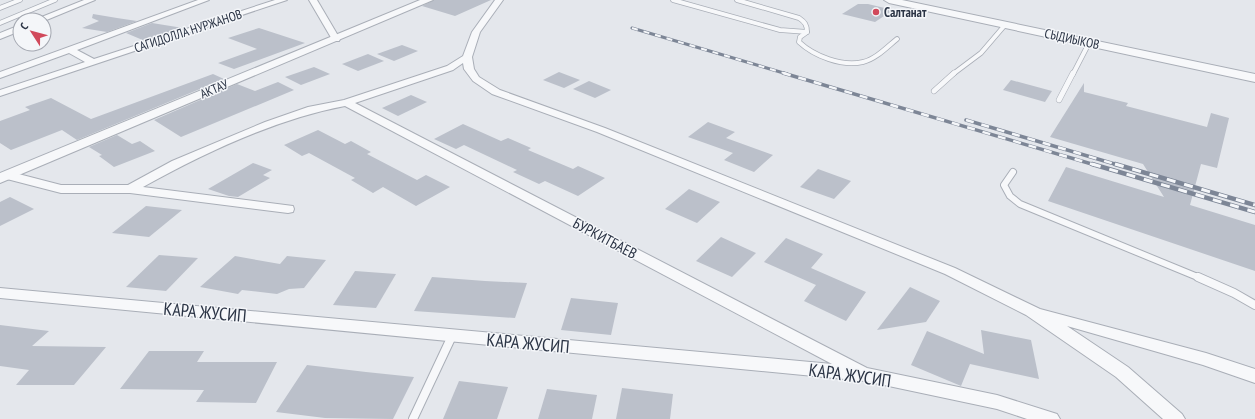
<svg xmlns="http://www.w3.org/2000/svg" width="1255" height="419" font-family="'PT Sans Narrow',sans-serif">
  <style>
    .building { fill: #bbc0ca }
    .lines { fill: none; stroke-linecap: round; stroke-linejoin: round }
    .service-far3-casing { stroke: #a9aeb7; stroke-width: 5.5 }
    .service-far2-casing { stroke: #a9aeb7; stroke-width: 6 }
    .service-far1-casing { stroke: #a9aeb7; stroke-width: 8 }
    .service-casing { stroke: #a9aeb7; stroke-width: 10 }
    .minor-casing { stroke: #a9aeb7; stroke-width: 2 }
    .tertiary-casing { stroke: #a9aeb7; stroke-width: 2 }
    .service-far3 { stroke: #f7f8fa; stroke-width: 4 }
    .service-far2 { stroke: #f7f8fa; stroke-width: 5 }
    .service-far1 { stroke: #f7f8fa; stroke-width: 6 }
    .service { stroke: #f7f8fa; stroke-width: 8 }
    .minor { fill: #f7f8fa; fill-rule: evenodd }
    .tertiary { fill: #f7f8fa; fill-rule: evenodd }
    .rail-far2-casing { stroke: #7d8696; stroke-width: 3 }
    .rail-far1-casing { stroke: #7d8696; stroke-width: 3.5 }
    .rail-casing { stroke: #7d8696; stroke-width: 4.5 }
    .rail-far2 { stroke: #f4f6f9; stroke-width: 2; stroke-dasharray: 6; stroke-linecap: butt }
    .rail-far1 { stroke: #f4f6f9; stroke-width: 2.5; stroke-dasharray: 8; stroke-linecap: butt }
    .rail { stroke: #f4f6f9; stroke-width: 3; stroke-dasharray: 9; stroke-linecap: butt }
    .poi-dot { fill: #d1495b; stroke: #f4f6f9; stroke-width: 1.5 }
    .labels { text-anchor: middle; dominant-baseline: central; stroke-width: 3; stroke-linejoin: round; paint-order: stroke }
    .far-poi-label { font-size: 13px; font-weight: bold; fill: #2b3445; stroke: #f4f6f9; text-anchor: start }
    .far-street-label { font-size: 13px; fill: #2b3445; stroke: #f4f6f9 }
    .street-label { font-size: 15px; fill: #2b3445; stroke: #f4f6f9 }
    .near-street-label { font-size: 18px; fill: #2b3445; stroke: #f4f6f9 }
  </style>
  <rect width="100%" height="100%" fill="#e4e7ec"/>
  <g class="building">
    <path d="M434,0H491L455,16L422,6Z"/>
    <path d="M858,4H868L893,10L875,22L842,14Z"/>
    <path d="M93,14L117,18L137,21L107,32L82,28L99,21L92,18Z"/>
    <path d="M152,23L183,28L145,41L126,33Z"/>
    <path d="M259,28L305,43L234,69L218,63L257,49L228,38Z"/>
    <path d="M402,45L418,51L394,61L377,54Z"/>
    <path d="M368,54L384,61L358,71L342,64Z"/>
    <path d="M314,67L330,74L301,85L285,77Z"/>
    <path d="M559,72L580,80L564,88L543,80Z"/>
    <path d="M213,74L224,79L77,140L62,130L11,150L0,143V121L30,110L25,107L51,98L91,119Z"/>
    <path d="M1011,80L1052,91L1045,102L1003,90Z"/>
    <path d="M589,81L611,90L595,98L573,89Z"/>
    <path d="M278,82L294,90L181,137L154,120L237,84L255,91Z"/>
    <path d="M1084,83V92L1128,103L1126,106L1207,127L1211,113L1229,118L1217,168L1201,164L1190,205L1255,225V271L1048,201L1066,167L1164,197L1143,164L1050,137Z"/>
    <path d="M411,95L427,102L398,116L382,108Z"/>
    <path d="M708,122L735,132L726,138L773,155L754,172L724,160L733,153L688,137Z"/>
    <path d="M463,124L501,141L508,138L531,148L528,150L573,169L578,166L605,178L578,196L545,181L539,184L513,172L517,170L464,145L456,149L434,139Z"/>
    <path d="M318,130L345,144L351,141L371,152L367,154L417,180L426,175L450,187L416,206L383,187L373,193L351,180L355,178L309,153L302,156L284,145Z"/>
    <path d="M117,135L132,144L140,141L155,151L114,167L99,156L102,155L89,147Z"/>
    <path d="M253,163L272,170L263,175L270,178L238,197L229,196L208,189Z"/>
    <path d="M818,169L851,181L834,199L800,187Z"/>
    <path d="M689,189L720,202L697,223L665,209Z"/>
    <path d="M10,197L34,209L0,226V202Z"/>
    <path d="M146,206L182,210L149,237L112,233Z"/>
    <path d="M721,237L756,253L732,277L696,261Z"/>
    <path d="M786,238L823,254L811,268L866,292L846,321L804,301L816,285L764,262Z"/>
    <path d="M159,255L198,258L166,291L126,287Z"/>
    <path d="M235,256L280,264L287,256L326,260L304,288L289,289L277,294L242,290L238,294L200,287Z"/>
    <path d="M355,271L396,274L376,308L333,305Z"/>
    <path d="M432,277L485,281L527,283L515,318L414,311Z"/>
    <path d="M910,287L940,301L926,322L877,330Z"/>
    <path d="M571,298L618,303L611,335L561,330Z"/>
    <path d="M0,325L49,331L32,346L106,347L74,385H16L29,370L0,366Z"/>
    <path d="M981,330L1031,340L1039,379L970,364L961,386L911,365L927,331L984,354Z"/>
    <path d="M149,351H204L197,362H277L256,403L196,402L204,390L120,389Z"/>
    <path d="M307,365L366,372L414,377L393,419L325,418L276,412Z"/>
    <path d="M459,381L508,387L497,419H443Z"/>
    <path d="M622,388L673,394L670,419H616Z"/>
    <path d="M547,389L597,395L592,419H538Z"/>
  </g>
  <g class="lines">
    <defs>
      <g id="service-far3">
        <path d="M673,0L780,30L807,32"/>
        <path d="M737,0L799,18C805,22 807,25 807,32L800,37L799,42C814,56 842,67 863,62C876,59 887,47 897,39"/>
        <path d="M0,8L20,0"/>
        <path d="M0,23L55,0"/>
        <path d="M953,74L981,53L1005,25"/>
        <path d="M1073,74L1089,43"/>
      </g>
      <g id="service-far2">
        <path d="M934,91L954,73"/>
        <path d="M1059,100L1073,73"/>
      </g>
      <path id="service-far1" d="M1013,172L1004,185L1010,196L1020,204L1200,278"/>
      <g id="service">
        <path d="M1198,277L1234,293L1255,305"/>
        <path d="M413,419L452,336"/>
      </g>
      <g id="minor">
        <path d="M84,0H95L44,21L34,20Z"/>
        <path d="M198,0H209L77,50L94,59L275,0H287L0,96V90L85,62L69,53L0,78V72Z"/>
        <path d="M309,0H317L340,39L339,41H333Z"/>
        <path d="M495,0H503L480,32L472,57L474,69L479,77L500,90L605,128L955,268L1040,309L1206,353L1255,369V383L1203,365L1067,326L1128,367L1182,414L1185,419H1163L1116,377L1026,315L945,274L597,132L492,94L473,81L464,69L463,63L453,70L355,103L867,368L997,395L1057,414L1060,419H1027L997,409L865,381L0,298V288L832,364L345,106C276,119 204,153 143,187L293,206L294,209L293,212L288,213L130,193H61L3,178L1,175L7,171L61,185H128L172,161L265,122L308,107L344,100L447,66L463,56L472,32Z"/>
        <path d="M20,25V31L0,39V33Z"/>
      </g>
      <g id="tertiary">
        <path d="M420,0H433L0,183V173Z"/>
        <path d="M884,0H902L1255,74V82L889,3Z"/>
      </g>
    </defs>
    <use href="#service-far3" class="service-far3-casing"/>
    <use href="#service-far2" class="service-far2-casing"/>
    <use href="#service-far1" class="service-far1-casing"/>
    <use href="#service" class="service-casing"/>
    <use href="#minor" class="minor-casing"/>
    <use href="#tertiary" class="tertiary-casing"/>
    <use href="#service-far3" class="service-far3"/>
    <use href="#service-far2" class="service-far2"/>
    <use href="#service-far1" class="service-far1"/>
    <use href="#service" class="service"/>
    <use href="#minor" class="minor"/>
    <use href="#tertiary" class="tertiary"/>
    <defs>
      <path id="rail-far2" d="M632,28L787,74"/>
      <g id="rail-far1">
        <path d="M783,73L1095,165"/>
        <path d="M966,120L1118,165"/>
      </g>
      <g id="rail">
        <path d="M1092,164L1255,212"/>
        <path d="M1115,164L1255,205"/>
      </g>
    </defs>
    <use href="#rail-far2" class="rail-far2-casing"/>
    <use href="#rail-far1" class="rail-far1-casing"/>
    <use href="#rail" class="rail-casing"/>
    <use href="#rail-far2" class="rail-far2"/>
    <use href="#rail-far1" class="rail-far1"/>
    <use href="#rail" class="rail"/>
  </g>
  <circle class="poi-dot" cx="876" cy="12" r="4"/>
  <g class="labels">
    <g class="far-poi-label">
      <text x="884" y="12">Салтанат</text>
    </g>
    <g class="far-street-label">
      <text transform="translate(188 31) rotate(-18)">САГИДОЛЛА НУРЖАНОВ</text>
      <text transform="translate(1072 39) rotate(12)">СЫДИЫКОВ</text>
      <text transform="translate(214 89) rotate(-23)">АКТАУ</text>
    </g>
    <g class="street-label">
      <text transform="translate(605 238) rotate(28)">БУРКИТБАЕВ</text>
    </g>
    <g class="near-street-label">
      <text transform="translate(205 312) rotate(5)">КАРА ЖУСИП</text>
      <text transform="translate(528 343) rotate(5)">КАРА ЖУСИП</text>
      <text transform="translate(850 375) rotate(8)">КАРА ЖУСИП</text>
    </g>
  </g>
  <g transform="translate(32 32) rotate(306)"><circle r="19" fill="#f4f6f9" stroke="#a4a8b1"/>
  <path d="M0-3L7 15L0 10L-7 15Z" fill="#d1495b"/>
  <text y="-6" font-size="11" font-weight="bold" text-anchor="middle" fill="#2b3445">С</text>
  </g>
</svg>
